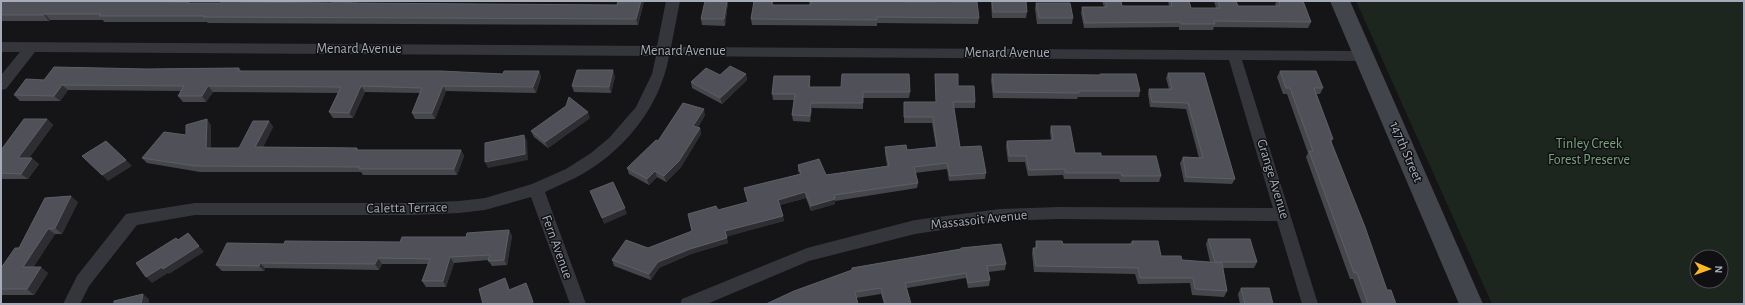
<svg xmlns="http://www.w3.org/2000/svg" width="1745" height="305" font-family="'Alegreya Sans',sans-serif">
  <style>
    .green { fill: #1c251e; fill-rule: evenodd }
    .lines { fill: none; stroke-linecap: round; stroke-linejoin: round }
    .street { fill: #35363c; fill-rule: evenodd }
    .secondary { fill: #43454c; fill-rule: evenodd }
    .wall { fill: #45474c }
    .shaded-wall { fill: #2e2e32 }
    .building { fill: #505158; stroke: #5d5f67 }
    .labels { text-anchor: middle; dominant-baseline: central; stroke-width: 3; stroke-linejoin: round; paint-order: stroke }
    .street-label { font-size: 14px; fill: #a5abb8; stroke: #101012 }
    .park-label { font-size: 14px; fill: #7aa57e; stroke: #101012 }
  </style>
  <rect width="100%" height="100%" fill="#151517"/>
  <path class="green" d="M1356,1H1744V304H1492ZM1697,257H1721V281H1697Z"/>
  <g class="lines">
    <path class="street" d="M666,1H680L671,47L1364,51L1369,53L1371,56L1369,59L1364,61L1242,60L1318,304H1302L1277,221L1058,219L1000,221L915,234L809,261L707,304H680L682,299L807,248L915,220L1000,209L1058,207L1273,208L1229,60L669,56C660,108 622,154 575,178C565,183 555,187 545,192L586,304H570L531,197L485,210L459,213L411,215H195L137,225L89,286L80,304H63L77,276L126,214L132,213L195,203H411L459,201L485,198L532,184L566,169L591,153L609,138L636,107L652,74L656,56L35,52L6,89L1,90V75L20,52H1V42L657,46Z"/>
    <path class="secondary" d="M1330,1H1350L1483,304H1459Z"/>
  </g>
  <g class="wall">
    <path d="M1,1H138L189,2V3H221L223,1H249L248,2L332,3L358,1L357,3L617,5L618,1H644L638,25L208,23L207,22H104L103,20H50L49,21H1Z"/>
    <path d="M754,1H773V5H810L906,2H935V1H952V2L979,18L978,24L877,23V26L752,25L751,19Z"/>
    <path d="M991,1H1026L1027,12L1026,18H992Z"/>
    <path d="M1102,1H1121L1122,6H1169L1168,1H1189L1191,8H1216L1214,1H1236L1238,6H1276L1275,4L1277,1H1303L1311,22L1308,28L1214,27L1213,30H1179V27L1084,28L1081,13L1082,7H1104Z"/>
    <path d="M728,2L725,26L702,25L701,19Z"/>
    <path d="M1036,3L1073,18L1072,24H1037L1035,9Z"/>
    <path d="M239,68L241,71L503,74L539,71L541,77L536,93L446,91L435,119H415L412,113L420,93L365,92L353,118H333L329,112L338,93L213,92L206,102H183L178,96L181,91L68,90L60,101H20L14,95L44,80L147,69Z"/>
    <path d="M1280,71L1323,88L1320,94H1316L1333,139L1331,142L1387,290L1396,304H1362L1353,279H1350L1306,157L1308,153L1287,94H1283L1277,77Z"/>
    <path d="M1168,73H1204L1235,179L1232,184L1184,182L1180,163L1183,157L1199,158L1186,109L1150,107L1148,94L1149,89H1169L1166,78Z"/>
    <path d="M746,74L747,80L722,104L692,88L691,82L720,75Z"/>
    <path d="M935,74L958,86L975,102V108H954L960,147L986,173L985,179L949,181L947,169L915,173L918,183L917,188L835,201V204L811,211L806,198L780,205L784,221L726,236L728,243L691,254L659,268L651,280L614,266L612,260L648,248L692,231L718,210L748,202L744,188L800,174L798,171V165L826,175L887,166L885,153V147L907,150L936,147L932,123H904V102H936L935,80Z"/>
    <path d="M992,74L1100,75V74L1140,91L1139,97H1078L1077,99L993,98L991,80Z"/>
    <path d="M615,76L611,93L574,92L572,86Z"/>
    <path d="M810,82V87L910,92L909,98H863V109L812,108L810,122L793,121L792,115L794,100H773L772,94Z"/>
    <path d="M705,115L698,127L700,128L701,134L681,167L666,182L657,177L649,185L629,174L627,168L658,141Z"/>
    <path d="M590,118L548,148L534,137L531,131Z"/>
    <path d="M47,119L53,125L29,158L39,164L28,179H1V150Z"/>
    <path d="M269,121L273,127L263,147L357,148L358,150H461L464,156L457,175H363L361,172H200L147,163L142,158L186,135L211,125V148H239Z"/>
    <path d="M1051,126L1075,153L1101,156L1161,176L1159,182H1120L1119,179H1064L1063,175L1028,176L1025,162H1008L1006,146L1007,141L1051,140L1050,131Z"/>
    <path d="M78,202L62,234H55L33,267L48,273L34,295H1V268L19,248Z"/>
    <path d="M509,230L512,236L507,265L492,266L488,260L454,263L446,287H426L422,281L428,264H382L379,270L265,268L264,271H222L216,265L284,244L400,242L466,237Z"/>
    <path d="M1208,239L1257,262L1254,268H1223L1227,291L1224,297L1192,295L1190,283L1138,284L1135,274L1034,272L1032,253L1033,248H1035L1036,241L1063,244H1130L1132,241L1161,256L1182,260L1210,262L1206,244Z"/>
    <path d="M961,248L1006,264L1005,270L988,272L990,280L989,286L968,288L966,278L907,288L911,304H884L881,294L856,298L766,304L852,270V268L961,249Z"/>
    <path d="M1241,288L1273,304H1240L1238,294Z"/>
  </g>
  <g class="shaded-wall">
    <path d="M241,1H249L244,8L240,2Z"/>
    <path d="M351,1H358L354,9L350,3Z"/>
    <path d="M641,1H644L638,25L636,19Z"/>
    <path d="M727,1H728V2L725,26L724,19Z"/>
    <path d="M45,14L50,20L49,21L44,15Z"/>
    <path d="M613,70L615,76L611,93L609,87Z"/>
    <path d="M539,71L541,77L536,93L533,87Z"/>
    <path d="M746,74L747,80L722,104L720,98Z"/>
    <path d="M62,85L68,90L60,101L54,96Z"/>
    <path d="M208,86L213,92L206,102L202,96Z"/>
    <path d="M361,86L365,92L353,118L349,113Z"/>
    <path d="M443,86L446,91L435,119L432,113Z"/>
    <path d="M811,103L812,108L810,122V116Z"/>
    <path d="M704,109L705,115L695,132L693,126Z"/>
    <path d="M588,112L590,118L548,148L545,142Z"/>
    <path d="M47,119L53,125L25,164L18,158Z"/>
    <path d="M207,119L211,125V153L206,148Z"/>
    <path d="M269,121L273,127L260,153L255,147Z"/>
    <path d="M700,128L701,134L681,167L666,182L664,176Z"/>
    <path d="M524,135L527,141L528,160L488,168L485,162Z"/>
    <path d="M461,150L464,156L457,175L454,169Z"/>
    <path d="M32,158L39,164L28,179L21,174Z"/>
    <path d="M126,160L132,166L108,181L102,175Z"/>
    <path d="M655,171L657,177L649,185L647,179Z"/>
    <path d="M805,192L806,198L779,205L778,200Z"/>
    <path d="M71,196L78,202L62,234L55,228Z"/>
    <path d="M835,199V204L811,211V206Z"/>
    <path d="M625,208L627,214L604,224L602,218Z"/>
    <path d="M783,216L784,221L726,237L725,231Z"/>
    <path d="M48,229L55,234L30,273L23,267Z"/>
    <path d="M509,230L512,236L507,265L504,260Z"/>
    <path d="M188,233L204,252L169,274L168,273L152,283L146,277Z"/>
    <path d="M727,238L728,243L691,254L659,268L651,280L649,274L658,262L690,249Z"/>
    <path d="M450,257L454,263L446,287L443,281Z"/>
    <path d="M378,258L382,264L379,270L375,264Z"/>
    <path d="M260,263L265,268L264,271L259,266Z"/>
    <path d="M41,267L48,273L34,295L27,289Z"/>
    <path d="M505,278L508,284L512,296L509,290Z"/>
    <path d="M526,283L529,289L534,304H529Z"/>
    <path d="M143,294L149,299V304H141Z"/>
  </g>
  <g class="building">
    <path d="M1,1H129L189,2L188,3H221L223,1H241L240,2L332,3L333,1H351L350,3L617,5L618,1H641L636,19L203,17L204,16H99L101,14H45L44,15H1Z"/>
    <path d="M705,1H727L724,19H701Z"/>
    <path d="M754,1H772V5H810V1H906V2H936V1H952V2H977L979,18L877,17V20L751,19Z"/>
    <path d="M992,1H1026L1027,12H993Z"/>
    <path d="M1105,1H1121L1122,6H1172L1171,1H1189L1191,8H1220L1218,1H1236L1238,6H1280L1279,1H1303L1311,22L1214,21L1215,24H1181L1180,22L1085,23L1082,7H1107Z"/>
    <path d="M1036,3H1070L1073,18H1039Z"/>
    <path d="M730,66L746,74L720,98L691,82L706,68L720,75Z"/>
    <path d="M54,67L147,69L239,68L238,71H441L503,74L504,71H539L533,87L443,86L432,113H412L422,88L361,86L349,113L329,112L341,87L208,86L202,96H178L184,86L62,85L54,96L14,95L26,79L44,80Z"/>
    <path d="M577,70H613L609,87L572,86Z"/>
    <path d="M1280,71H1316L1323,88H1314L1333,139H1330L1365,227L1387,290H1391L1396,304H1368L1357,273H1354L1309,151H1313L1290,88H1286Z"/>
    <path d="M1168,73H1204L1235,179L1186,177L1183,157L1203,158L1188,103L1152,102L1149,89H1172Z"/>
    <path d="M842,74H909L910,92H863V103H811L810,116L792,115L795,94H772L774,76H810L809,87H841Z"/>
    <path d="M935,74H958V86H974L975,102H953L960,147L981,146L986,173L950,176L947,163L914,167L918,183L834,195L835,199L811,206L805,192L778,200L783,216L725,231L727,238L690,249L658,262L649,274L612,260L626,240L648,248L692,231L688,214L716,206L718,210L748,202L744,188L801,174L798,165L819,159L826,175L889,166L885,147L906,145L907,150L937,147L933,117H904V102H936Z"/>
    <path d="M992,74L1100,75V74H1136L1140,91H1079V93L994,92Z"/>
    <path d="M569,97L588,112L545,142L531,131L566,106Z"/>
    <path d="M683,103L704,109L693,126L700,128L679,161L664,176L655,171L647,179L627,168L656,140L658,141Z"/>
    <path d="M24,119H47L18,158H32L21,174L1,173V150Z"/>
    <path d="M207,119L206,148H239L253,121H269L255,147L357,148L356,150H461L454,169H359L360,167L195,166L142,158L164,132L186,135V125Z"/>
    <path d="M1051,126H1070L1075,153H1101V156H1156L1161,176H1122L1121,173H1065V169L1029,170L1026,156H1009L1007,141L1053,140Z"/>
    <path d="M524,135L525,154L485,162V143Z"/>
    <path d="M106,141L126,160L102,175L82,156Z"/>
    <path d="M613,182L625,208L602,218L590,191Z"/>
    <path d="M71,196L55,228L48,229L23,267H41L27,289H1V268L15,248H19L45,198Z"/>
    <path d="M509,230L504,260L488,261L490,255L450,257L443,281H422L430,259L378,258L375,264L260,263L259,266L216,265L227,243L284,244L285,241L400,242L402,237H466L467,233Z"/>
    <path d="M188,233L199,246L163,269L162,267L146,277L136,263L176,238L178,240Z"/>
    <path d="M1208,239H1250L1257,262H1215Z"/>
    <path d="M1036,241H1062L1063,244H1133L1132,241H1158L1161,256H1181L1182,260L1222,263L1227,291L1195,289L1193,278H1140L1138,268L1036,266L1033,248H1037Z"/>
    <path d="M1001,244L1006,264L987,266L990,280L968,283L966,273L905,283L911,304H885L881,288L855,292L858,304H835V303L833,304H766L794,291L852,270V268L961,249V248Z"/>
    <path d="M505,278L509,290L526,283L533,302L529,304H483L479,289Z"/>
    <path d="M1241,288H1269L1273,304H1245Z"/>
    <path d="M143,294L141,304H114V301Z"/>
  </g>
  <g class="labels">
    <g class="street-label">
      <text x="359" y="49">Menard Avenue</text>
      <text x="683" y="51">Menard Avenue</text>
      <text x="1007" y="53">Menard Avenue</text>
      <text transform="translate(1406 152) rotate(67)">147th Street</text>
      <text transform="translate(1273 179) rotate(73)">Grange Avenue</text>
      <text transform="translate(407 208) rotate(-1)">Caletta Terrace</text>
      <text transform="translate(979 220) rotate(-6)">Massasoit Avenue</text>
      <text transform="translate(557 247) rotate(70)">Fern Avenue</text>
    </g>
    <g class="park-label">
      <text x="1589" y="144">Tinley Creek<tspan x="1589" dy="16">Forest Preserve</tspan></text>
    </g>
  </g>
  <rect width="1745" height="305" fill="none" stroke="#a5abb8" stroke-width="4"/>
  <g transform="translate(1709 269) rotate(92)"><circle r="19" fill="#101012" stroke="#4c4e54"/>
  <path d="M0-3L7 15L0 10L-7 15Z" fill="#ffb824"/>
  <text y="-6" font-size="11" font-weight="bold" text-anchor="middle" fill="#a5abb8">N</text>
  </g>
</svg>
